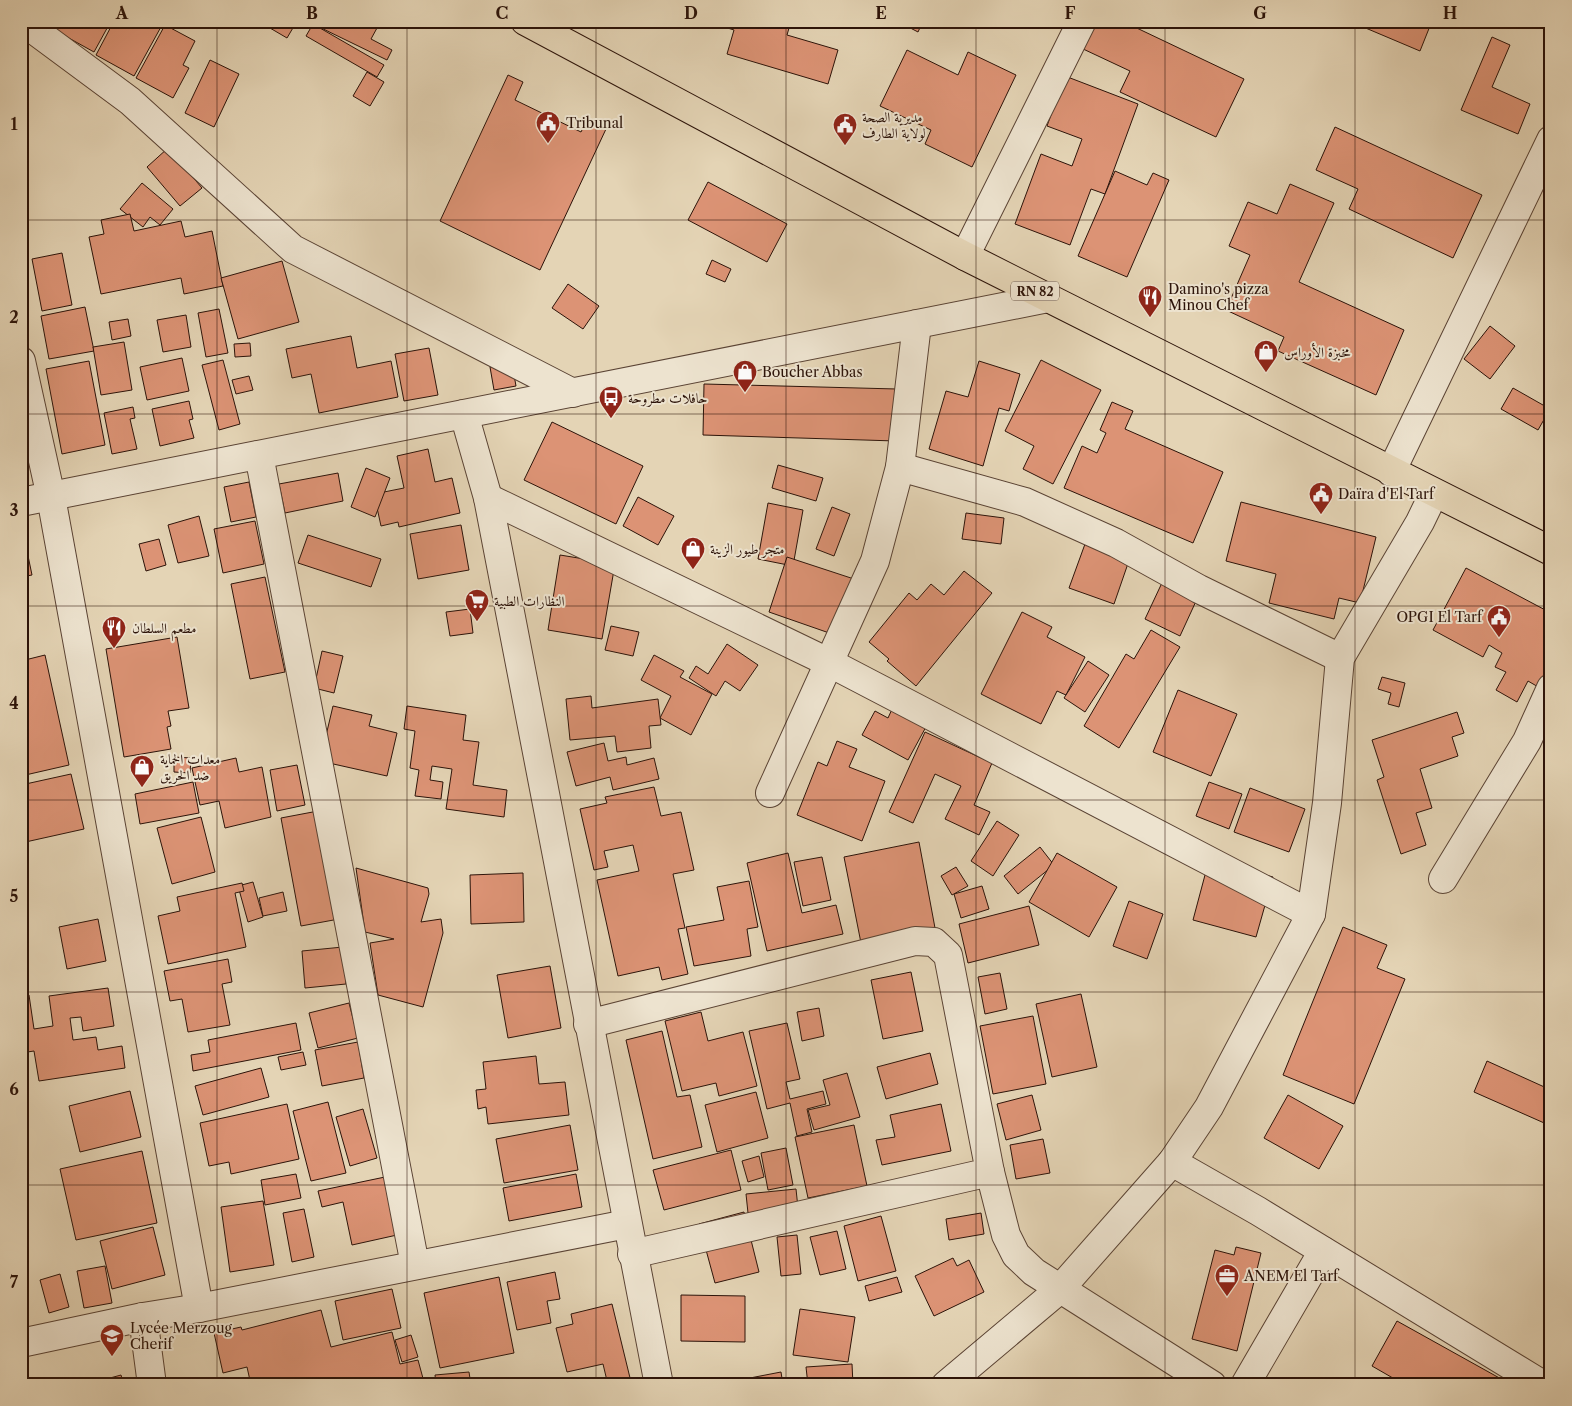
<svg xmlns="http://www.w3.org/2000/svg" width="1572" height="1406" font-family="'Libre Caslon Text',Amiri,serif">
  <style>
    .building { fill: #dc9375; stroke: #2c1309 }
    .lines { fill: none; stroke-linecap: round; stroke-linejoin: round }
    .minor-casing { stroke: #5a4334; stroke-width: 30 }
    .major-casing { stroke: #2c1309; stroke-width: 30 }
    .minor { stroke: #ede3cf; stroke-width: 28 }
    .major { stroke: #e4d4b5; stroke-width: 28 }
    .grid { fill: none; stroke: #2c1309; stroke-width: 1; stroke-opacity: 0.55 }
    .labels { text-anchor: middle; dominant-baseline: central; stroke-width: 4; stroke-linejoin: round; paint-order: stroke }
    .shield { fill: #ede3cf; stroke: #665144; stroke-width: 1 }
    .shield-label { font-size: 12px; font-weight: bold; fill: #2c1309 }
    .poi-label { font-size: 14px; fill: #2c1309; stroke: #ede3cf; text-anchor: start }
    .neatline { fill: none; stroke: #2c1309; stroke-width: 2 }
    .grid-label { font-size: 16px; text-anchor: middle; font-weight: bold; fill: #2c1309 }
  </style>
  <rect width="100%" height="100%" fill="#e4d4b5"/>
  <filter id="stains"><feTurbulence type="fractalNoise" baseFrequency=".004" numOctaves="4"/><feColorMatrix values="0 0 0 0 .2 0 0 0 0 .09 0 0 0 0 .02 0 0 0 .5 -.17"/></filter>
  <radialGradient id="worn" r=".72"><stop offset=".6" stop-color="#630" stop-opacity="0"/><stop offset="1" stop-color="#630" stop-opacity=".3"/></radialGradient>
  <g class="building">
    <path d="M38,21H111L94,52Z"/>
    <path d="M114,21H155L162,25L134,76L96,55Z"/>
    <path d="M258,21H297L287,38Z"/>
    <path d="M315,21H363L377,28L371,39L392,50L387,60L313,24Z"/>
    <path d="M722,21H791L787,35L838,50L828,84L727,54L734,30L721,26Z"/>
    <path d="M897,21H923L918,32Z"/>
    <path d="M1093,21H1122L1244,79L1216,137L1120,92L1130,71L1081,48Z"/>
    <path d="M1349,21H1432L1420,51Z"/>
    <path d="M313,24L384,65L377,77L306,36Z"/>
    <path d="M165,25L195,41L183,65L189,68L173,98L136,78Z"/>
    <path d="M1492,37L1510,45L1492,87L1530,104L1518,134L1461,110Z"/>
    <path d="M21,47L25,62L21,63Z"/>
    <path d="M907,50L958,75L968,52L1016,75L972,167L925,144L931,130L880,106Z"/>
    <path d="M210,60L239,74L214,127L185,113Z"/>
    <path d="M367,72L384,82L370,106L353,96Z"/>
    <path d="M508,75L523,82L515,100L581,132L587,120L606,129L540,270L440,221Z"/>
    <path d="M1065,76L1138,104L1105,194L1091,189L1070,245L1015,224L1041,154L1072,166L1082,139L1047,126Z"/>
    <path d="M1335,127L1482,195L1453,258L1349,209L1358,189L1316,170Z"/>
    <path d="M168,148L202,188L180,206L147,167Z"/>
    <path d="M1115,171L1147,185L1153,173L1169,180L1127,277L1078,256Z"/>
    <path d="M708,182L787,224L767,262L688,220Z"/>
    <path d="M142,183L173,209L160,225L150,217L143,227L120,209Z"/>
    <path d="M1290,184L1334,203L1299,282L1404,330L1376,395L1278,351L1284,337L1226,310L1250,255L1229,246L1248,202L1277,214Z"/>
    <path d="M130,214L134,231L181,221L185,237L212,231L223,286L184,294L181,278L101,294L89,237L104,234L101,220Z"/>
    <path d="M62,253L72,305L42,311L32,259Z"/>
    <path d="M712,260L731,269L725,282L706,274Z"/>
    <path d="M282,261L299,322L238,339L221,278Z"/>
    <path d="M568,284L599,306L583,329L552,308Z"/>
    <path d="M85,307L94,351L49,359L41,316Z"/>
    <path d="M219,309L228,353L206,357L198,313Z"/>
    <path d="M186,315L191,347L163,352L157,320Z"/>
    <path d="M128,319L131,336L112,340L109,322Z"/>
    <path d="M1490,326L1515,346L1490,379L1464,359Z"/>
    <path d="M351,336L357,368L391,361L398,397L319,413L311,374L292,378L286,349Z"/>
    <path d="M124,342L132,390L101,395L93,347Z"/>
    <path d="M250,343L251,356L235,357L234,344Z"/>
    <path d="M429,348L438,395L404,401L395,354Z"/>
    <path d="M182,358L189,391L147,400L140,367Z"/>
    <path d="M223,360L240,424L219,430L202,365Z"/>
    <path d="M1041,360L1101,390L1053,484L1023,469L1034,446L1005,431Z"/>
    <path d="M89,361L105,445L62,454L46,369Z"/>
    <path d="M979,361L1020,374L1009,411L999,408L983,466L929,449L946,391L968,397Z"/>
    <path d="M512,364L516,386L494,390L490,367Z"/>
    <path d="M249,376L253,390L236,394L232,380Z"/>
    <path d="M704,384L897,389L896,441L703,435Z"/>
    <path d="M1513,388L1550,409L1538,430L1501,409Z"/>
    <path d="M189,401L193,419L189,420L194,438L160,446L152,409Z"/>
    <path d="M1112,402L1133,411L1125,429L1223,472L1193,543L1064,488L1082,446L1097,453L1106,433L1100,430Z"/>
    <path d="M133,407L135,418L130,419L137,449L112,454L104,413Z"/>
    <path d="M552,422L643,466L616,524L524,480Z"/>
    <path d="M428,449L435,482L452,478L460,513L399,527L398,522L381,526L374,494L404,488L397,456Z"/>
    <path d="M778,465L823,478L816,501L772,488Z"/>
    <path d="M366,468L390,478L375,517L351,507Z"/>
    <path d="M338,473L343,501L285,513L279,484Z"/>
    <path d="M249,482L256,517L231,522L224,487Z"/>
    <path d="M638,497L674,516L658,545L623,526Z"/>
    <path d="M1241,502L1376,537L1360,603L1339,598L1334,619L1269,603L1276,574L1226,561Z"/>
    <path d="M768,503L803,510L793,566L758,559Z"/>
    <path d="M832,507L850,514L834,556L816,549Z"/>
    <path d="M966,513L1004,518L1001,544L962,539Z"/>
    <path d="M199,516L209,556L178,563L168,525Z"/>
    <path d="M255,521L264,564L223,573L214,529Z"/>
    <path d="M21,522L32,575L21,577Z"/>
    <path d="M461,525L469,570L418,579L410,534Z"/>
    <path d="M1089,533L1133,549L1114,604L1069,588Z"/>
    <path d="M308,535L381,559L371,587L298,563Z"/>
    <path d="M159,539L166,565L146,571L139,544Z"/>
    <path d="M560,555L615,564L602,639L548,630Z"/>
    <path d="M787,557L854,579L835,635L769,612Z"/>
    <path d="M1466,568L1551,613V668L1540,688L1528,681L1517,702L1496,690L1506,672L1495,667L1502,653L1489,645L1483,657L1433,630Z"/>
    <path d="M1168,570L1203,586L1180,636L1145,619Z"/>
    <path d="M964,571L992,593L916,686L887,661L889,659L869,642L909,593L917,600L931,584L944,595Z"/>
    <path d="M265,577L285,672L250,679L231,584Z"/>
    <path d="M470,609L473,633L450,636L446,612Z"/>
    <path d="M1022,612L1052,627L1047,637L1085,657L1066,695L1057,691L1041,724L981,694Z"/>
    <path d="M611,626L639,632L633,656L605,650Z"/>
    <path d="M1151,630L1180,647L1119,748L1084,726L1126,654L1134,659Z"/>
    <path d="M177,637L189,708L168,711L171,726L167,727L171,749L124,757L106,649Z"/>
    <path d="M727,644L758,665L740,691L725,681L716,696L689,678L696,666L708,674Z"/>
    <path d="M322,651L343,656L334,693L314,688Z"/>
    <path d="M45,655L69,765L21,776V661Z"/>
    <path d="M654,655L684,671L680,677L712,694L691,735L660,718L671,696L641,680Z"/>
    <path d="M1088,661L1109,675L1085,712L1064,698Z"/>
    <path d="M1382,677L1405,683L1399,707L1388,704L1391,693L1378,689Z"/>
    <path d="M1178,690L1237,714L1211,776L1153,752Z"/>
    <path d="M591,696L592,708L658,699L661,725L649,726L651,748L617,752L615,736L570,740L566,699Z"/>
    <path d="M333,706L372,715L369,726L397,733L387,776L320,761Z"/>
    <path d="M407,706L466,715L463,740L479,742L473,785L507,790L504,817L446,809L452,769L432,766L430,780L443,782L441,799L415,796L419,770L410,768L415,731L404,729Z"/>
    <path d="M893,707L927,725L908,760L862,735L875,711L888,718Z"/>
    <path d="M1457,712L1464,733L1452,737L1458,756L1420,769L1432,808L1416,813L1426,845L1401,854L1377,780L1384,777L1372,740Z"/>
    <path d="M925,732L992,763L974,805L990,812L979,835L945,819L961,786L935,774L913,823L889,812Z"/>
    <path d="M837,741L857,749L849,767L885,781L862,841L797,815L818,762L827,766Z"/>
    <path d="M604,743L608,761L626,757L627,765L654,758L659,779L613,790L610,777L576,786L567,752Z"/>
    <path d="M174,757L191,758L190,773L174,772Z"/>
    <path d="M236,758L239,772L262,767L271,817L225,828L219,801L200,805L192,768Z"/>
    <path d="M297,765L305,805L277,811L270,770Z"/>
    <path d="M71,774L84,829L21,843V785Z"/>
    <path d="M193,782L199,813L140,824L135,794Z"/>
    <path d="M1209,782L1242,794L1229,829L1196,816Z"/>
    <path d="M654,787L661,816L681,812L694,870L673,874L685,928L678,929L688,974L662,980L659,967L618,976L597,880L639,871L633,845L604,851L608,867L594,870L580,809L607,803L605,797Z"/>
    <path d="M1250,788L1305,809L1289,852L1234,832Z"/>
    <path d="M318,811L339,919L301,926L281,818Z"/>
    <path d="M201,817L215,872L172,884L157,828Z"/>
    <path d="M997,821L1019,835L993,876L971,861Z"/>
    <path d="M919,842L935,928L861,943L844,857Z"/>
    <path d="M1040,847L1054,865L1018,894L1004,876Z"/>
    <path d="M788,853L802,913L836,905L843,934L767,951L747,863Z"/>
    <path d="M1057,853L1117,887L1089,937L1029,902Z"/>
    <path d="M822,857L831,900L803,906L794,862Z"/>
    <path d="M1209,860L1273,877L1256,937L1193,920Z"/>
    <path d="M956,867L968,886L952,895L941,876Z"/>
    <path d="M356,868L428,888L429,894L421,922L441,919L443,933L423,1007L378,995L370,943L394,939L365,932Z"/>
    <path d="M523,873L524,922L471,924L470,875Z"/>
    <path d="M749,881L758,927L747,929L751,956L694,966L686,927L724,920L717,887Z"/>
    <path d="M253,882L263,917L248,922L238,886Z"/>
    <path d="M242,883L244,891L235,893L246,947L168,964L158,916L180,911L177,897Z"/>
    <path d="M982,886L989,909L961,918L954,894Z"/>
    <path d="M283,892L287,911L263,916L259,898Z"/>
    <path d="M1129,901L1163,914L1147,959L1113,946Z"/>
    <path d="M1029,906L1039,945L968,963L959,924Z"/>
    <path d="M98,919L106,961L67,969L59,927Z"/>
    <path d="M1343,927L1387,945L1377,968L1405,979L1354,1104L1283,1075Z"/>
    <path d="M343,947L346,984L305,988L302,951Z"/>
    <path d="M228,959L232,982L222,984L230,1025L188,1032L182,999L170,1001L164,971Z"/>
    <path d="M550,966L561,1028L508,1038L497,975Z"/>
    <path d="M911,972L923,1031L883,1039L871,980Z"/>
    <path d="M1000,973L1007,1009L985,1014L978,977Z"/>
    <path d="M108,988L114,1026L83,1031L81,1017L70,1018L73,1040L96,1037L98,1050L122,1046L125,1068L39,1081L34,1051L21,1053V996L29,995L34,1029L53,1026L49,996Z"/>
    <path d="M1081,994L1097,1067L1052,1077L1036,1004Z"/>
    <path d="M349,1003L358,1038L318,1048L309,1013Z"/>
    <path d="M819,1008L824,1036L802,1041L797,1012Z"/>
    <path d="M701,1012L708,1041L743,1032L757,1086L719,1096L716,1083L682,1091L665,1021Z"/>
    <path d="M1033,1016L1046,1084L993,1094L980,1026Z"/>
    <path d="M296,1023L301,1050L193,1071L191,1055L210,1052L208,1040Z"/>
    <path d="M787,1023L800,1079L786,1082L790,1099L823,1091L826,1104L807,1109L812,1132L797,1136L790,1103L767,1109L749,1031Z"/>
    <path d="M662,1031L677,1097L690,1095L702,1147L653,1159L626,1040Z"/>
    <path d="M358,1042L364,1078L322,1086L315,1050Z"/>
    <path d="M303,1052L306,1065L281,1070L278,1057Z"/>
    <path d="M930,1053L938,1084L886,1099L877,1067Z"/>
    <path d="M536,1056L539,1084L565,1082L569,1115L488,1124L486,1107L478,1109L476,1090L486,1089L483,1062Z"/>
    <path d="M1487,1061L1551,1090V1126L1474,1092Z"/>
    <path d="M261,1068L269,1097L203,1115L195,1086Z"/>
    <path d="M847,1073L860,1117L814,1130L808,1110L830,1105L823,1080Z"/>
    <path d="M130,1091L141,1137L80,1152L69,1106Z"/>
    <path d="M756,1092L768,1138L717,1152L705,1105Z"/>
    <path d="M1032,1095L1041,1130L1006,1140L997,1104Z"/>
    <path d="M1288,1095L1343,1126L1319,1169L1264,1138Z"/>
    <path d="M328,1102L346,1173L311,1181L293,1111Z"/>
    <path d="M287,1104L299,1159L231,1174L229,1162L209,1166L200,1123Z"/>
    <path d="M941,1104L951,1151L882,1165L876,1140L895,1137L890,1115Z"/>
    <path d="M363,1109L377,1158L350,1166L336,1117Z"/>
    <path d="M570,1125L578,1170L504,1183L496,1139Z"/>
    <path d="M854,1125L867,1186L808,1198L795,1137Z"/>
    <path d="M1043,1139L1050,1173L1016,1179L1010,1145Z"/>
    <path d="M786,1148L793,1185L768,1190L761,1153Z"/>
    <path d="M731,1150L741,1190L664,1210L653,1170Z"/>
    <path d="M142,1151L157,1223L76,1240L60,1169Z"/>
    <path d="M759,1156L764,1177L748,1182L742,1161Z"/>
    <path d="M296,1174L301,1198L265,1205L261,1180Z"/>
    <path d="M576,1174L582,1207L509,1221L503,1188Z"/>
    <path d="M385,1177L397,1235L352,1245L343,1202L322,1207L318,1191Z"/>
    <path d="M796,1189L798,1208L748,1213L746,1194Z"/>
    <path d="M263,1201L274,1265L230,1272L221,1207Z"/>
    <path d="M304,1209L314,1257L292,1262L283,1213Z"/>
    <path d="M744,1212L759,1272L715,1283L699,1224Z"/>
    <path d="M981,1213L984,1234L949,1240L946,1219Z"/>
    <path d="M881,1216L896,1271L858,1281L844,1226Z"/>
    <path d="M153,1227L165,1275L112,1289L100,1241Z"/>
    <path d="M837,1231L846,1269L820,1275L810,1237Z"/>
    <path d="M797,1235L801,1274L781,1276L777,1237Z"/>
    <path d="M1236,1247L1261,1253L1237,1351L1192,1339L1215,1250L1234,1255Z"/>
    <path d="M953,1258L957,1266L969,1260L984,1292L934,1316L915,1276Z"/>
    <path d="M105,1266L112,1303L84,1308L77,1271Z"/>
    <path d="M555,1272L560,1299L547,1301L551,1323L517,1330L507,1282Z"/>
    <path d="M60,1274L69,1307L49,1313L40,1280Z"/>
    <path d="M499,1277L514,1353L440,1368L424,1293Z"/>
    <path d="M897,1277L902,1292L869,1301L865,1286Z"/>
    <path d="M392,1289L401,1328L343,1340L335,1301Z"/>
    <path d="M681,1295L745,1296V1342L681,1341Z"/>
    <path d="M612,1304L631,1382L608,1385L603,1364L567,1372L556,1328L573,1324L571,1314Z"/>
    <path d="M800,1309L855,1317L848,1362L793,1355Z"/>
    <path d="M321,1310L331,1347L392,1332L400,1364L418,1360L424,1382L414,1385H251L247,1367L223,1373L214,1333L241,1327L242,1330Z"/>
    <path d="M1397,1321L1512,1385H1405L1372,1366Z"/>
    <path d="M411,1335L418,1357L402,1362L395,1340Z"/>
    <path d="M852,1364L853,1385H808L806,1367Z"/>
    <path d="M469,1372L471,1385H436L435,1375Z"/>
    <path d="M781,1372L783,1385H751L750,1378Z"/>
    <path d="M121,1375L124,1385H100L99,1381Z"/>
    <path d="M575,1378L576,1385H551L550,1383Z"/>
    <path d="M730,1379L732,1385H722L721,1381Z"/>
  </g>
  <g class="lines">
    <defs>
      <g id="minor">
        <path d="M22,21L130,101L293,249L573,393"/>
        <path d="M965,256L1082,21"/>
        <path d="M21,361L51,497L199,1308"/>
        <path d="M464,414L488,498L659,1385"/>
        <path d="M259,455L415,1265"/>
        <path d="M900,467L1025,502L1116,543L1199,589L1340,658"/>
        <path d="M1391,472L1551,140"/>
        <path d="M488,498L830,663L1311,914"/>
        <path d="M21,502L1048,298"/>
        <path d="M770,793L875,561L900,467L917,324"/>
        <path d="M1443,879L1527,741L1551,688"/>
        <path d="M588,1024L915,941L934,942L948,955L990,1172L632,1254"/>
        <path d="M1172,1162L1258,1211L1543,1385"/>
        <path d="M990,1172L1006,1235L1016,1255L1034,1272L1212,1385"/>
        <path d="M143,1317L152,1385"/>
        <path d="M21,1343L143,1317L199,1308L627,1224"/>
        <path d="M946,1385L1060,1289L1172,1162L1209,1107L1311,914L1327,803L1340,658L1420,522L1434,493"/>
        <path d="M1245,1385L1323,1251"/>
      </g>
      <path id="major" d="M525,21L965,256L1551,551"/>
    </defs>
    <use href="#minor" class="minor-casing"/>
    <use href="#major" class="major-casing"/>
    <use href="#minor" class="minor"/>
    <use href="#major" class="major"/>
  </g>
  <path class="grid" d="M217,21V1385M407,21V1385M596,21V1385M786,21V1385M976,21V1385M1165,21V1385M1355,21V1385M21,220H1551M21,414H1551M21,606H1551M21,800H1551M21,992H1551M21,1185H1551"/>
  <defs>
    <symbol id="civic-pin" viewBox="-11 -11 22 30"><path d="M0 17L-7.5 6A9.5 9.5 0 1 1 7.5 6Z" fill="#8f2418" stroke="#ede3cf"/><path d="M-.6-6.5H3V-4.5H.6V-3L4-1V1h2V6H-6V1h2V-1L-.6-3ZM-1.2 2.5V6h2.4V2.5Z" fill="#fff"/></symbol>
    <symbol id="restaurant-pin" viewBox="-11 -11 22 30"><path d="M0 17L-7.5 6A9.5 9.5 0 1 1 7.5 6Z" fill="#8f2418" stroke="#ede3cf"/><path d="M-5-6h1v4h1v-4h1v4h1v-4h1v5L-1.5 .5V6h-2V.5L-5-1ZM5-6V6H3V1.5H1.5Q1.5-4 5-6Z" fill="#fff"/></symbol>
    <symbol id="shop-pin" viewBox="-11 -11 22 30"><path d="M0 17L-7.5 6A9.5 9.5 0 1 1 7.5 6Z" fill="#8f2418" stroke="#ede3cf"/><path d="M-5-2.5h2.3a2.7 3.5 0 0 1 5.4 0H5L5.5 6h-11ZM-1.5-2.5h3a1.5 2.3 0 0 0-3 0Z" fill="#fff"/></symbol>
    <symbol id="bus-pin" viewBox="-11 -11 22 30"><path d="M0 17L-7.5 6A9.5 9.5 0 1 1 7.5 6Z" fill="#8f2418" stroke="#ede3cf"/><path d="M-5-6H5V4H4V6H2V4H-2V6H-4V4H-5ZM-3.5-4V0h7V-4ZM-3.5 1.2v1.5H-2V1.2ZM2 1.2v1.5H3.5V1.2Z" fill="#fff"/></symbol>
    <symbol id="supermarket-pin" viewBox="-11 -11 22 30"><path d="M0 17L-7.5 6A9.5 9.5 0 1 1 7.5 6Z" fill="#8f2418" stroke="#ede3cf"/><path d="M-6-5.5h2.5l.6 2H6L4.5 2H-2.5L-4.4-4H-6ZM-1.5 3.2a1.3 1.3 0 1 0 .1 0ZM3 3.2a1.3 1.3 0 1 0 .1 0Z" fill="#fff"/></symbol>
    <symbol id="office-pin" viewBox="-11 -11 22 30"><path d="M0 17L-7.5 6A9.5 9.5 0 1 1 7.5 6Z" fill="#8f2418" stroke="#ede3cf"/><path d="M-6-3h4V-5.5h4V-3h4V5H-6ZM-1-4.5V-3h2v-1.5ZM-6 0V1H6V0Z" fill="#fff"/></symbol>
    <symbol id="school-pin" viewBox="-11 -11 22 30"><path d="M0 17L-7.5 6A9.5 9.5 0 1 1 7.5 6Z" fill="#8f2418" stroke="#ede3cf"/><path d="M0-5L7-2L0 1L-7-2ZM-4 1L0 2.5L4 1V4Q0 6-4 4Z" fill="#fff"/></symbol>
  </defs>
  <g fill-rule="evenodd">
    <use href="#civic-pin" x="534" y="109" width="28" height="38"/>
    <use href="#civic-pin" x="831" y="111" width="28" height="38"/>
    <use href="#restaurant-pin" x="1136" y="283" width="28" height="38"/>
    <use href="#shop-pin" x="1252" y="338" width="28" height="38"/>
    <use href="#shop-pin" x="731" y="358" width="28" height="38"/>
    <use href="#bus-pin" x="597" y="384" width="28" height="38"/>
    <use href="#civic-pin" x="1307" y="480" width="28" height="38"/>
    <use href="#shop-pin" x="679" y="535" width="28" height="38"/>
    <use href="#supermarket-pin" x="463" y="587" width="28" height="38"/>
    <use href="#civic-pin" x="1485" y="603" width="28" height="38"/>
    <use href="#restaurant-pin" x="100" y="614" width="28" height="38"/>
    <use href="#shop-pin" x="128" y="753" width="28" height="38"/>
    <use href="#office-pin" x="1213" y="1262" width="28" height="38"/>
    <use href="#school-pin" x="98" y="1322" width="28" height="38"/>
  </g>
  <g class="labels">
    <rect class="shield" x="1011" y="281.5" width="48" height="19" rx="4"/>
    <g class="shield-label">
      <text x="1035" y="291">RN 82</text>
    </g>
    <g class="poi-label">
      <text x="862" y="117">مديرية الصحة<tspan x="862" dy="16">لولاية الطارف</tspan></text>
      <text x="566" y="123">Tribunal</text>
      <text x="1168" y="289">Damino's pizza<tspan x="1168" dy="16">Minou Chef</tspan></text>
      <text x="1284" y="352">مخبزة الأوراس</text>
      <text x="762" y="372">Boucher Abbas</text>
      <text x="628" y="398">حافلات مطروحة</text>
      <text x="1338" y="494">Daïra d'El Tarf</text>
      <text x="710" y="549">متجر طيور الزينة</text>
      <text x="494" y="601">النظارات الطبية</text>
      <text x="1482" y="617" text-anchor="end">OPGI El Tarf</text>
      <text x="132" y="628">مطعم السلطان</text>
      <text x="160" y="759">معدات الحماية<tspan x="160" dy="16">ضد الحريق</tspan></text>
      <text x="1244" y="1276">ANEM El Tarf</text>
      <text x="130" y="1328">Lycée Merzoug<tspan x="130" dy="16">Cherif</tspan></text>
    </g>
  </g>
  <rect width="1572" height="1406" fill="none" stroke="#e4d4b5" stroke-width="55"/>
  <rect x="28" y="28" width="1516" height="1350" class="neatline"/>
  <g class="grid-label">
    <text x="122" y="19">A</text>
    <text x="312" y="19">B</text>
    <text x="502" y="19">C</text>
    <text x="691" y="19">D</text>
    <text x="881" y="19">E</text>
    <text x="1070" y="19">F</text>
    <text x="1260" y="19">G</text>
    <text x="1450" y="19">H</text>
    <text x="14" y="130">1</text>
    <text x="14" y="323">2</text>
    <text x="14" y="516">3</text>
    <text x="14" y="709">4</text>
    <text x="14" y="902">5</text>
    <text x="14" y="1095">6</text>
    <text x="14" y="1288">7</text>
  </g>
  <rect width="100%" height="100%" filter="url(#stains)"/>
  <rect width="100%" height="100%" fill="url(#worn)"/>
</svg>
